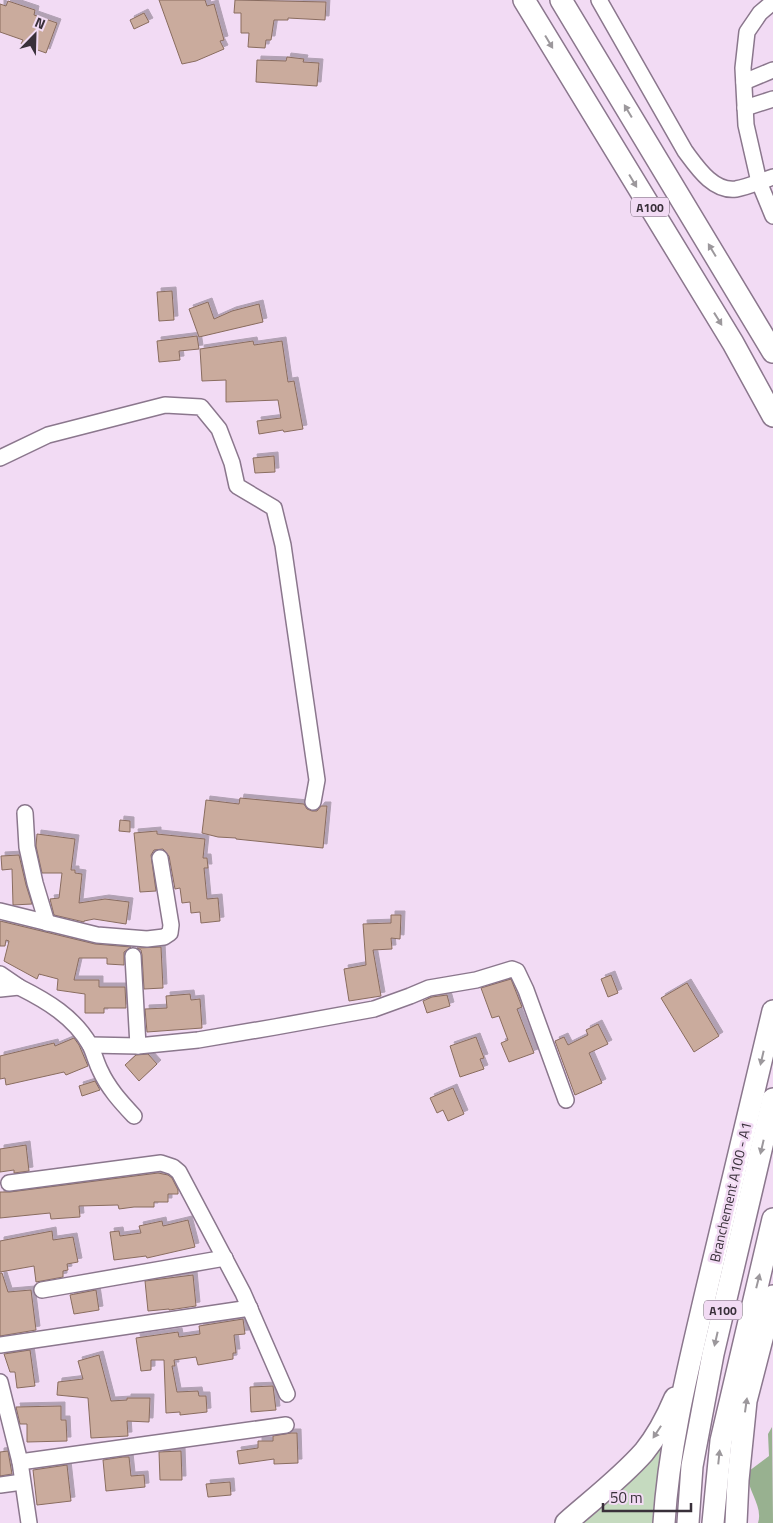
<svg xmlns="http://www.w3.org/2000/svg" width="773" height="1523" font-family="'Titillium Web',sans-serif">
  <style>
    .green { fill: #c5dabf }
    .forest { fill: #98b190 }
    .building { fill: #caab9d; stroke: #896c5f; filter: url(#shadow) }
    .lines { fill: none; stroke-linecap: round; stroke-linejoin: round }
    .minor-casing { stroke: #8b778d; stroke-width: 18 }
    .highway-casing { stroke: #8b778d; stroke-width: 24 }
    .minor { stroke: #fff; stroke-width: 15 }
    .highway { stroke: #fff; stroke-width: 21 }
    .oneway { fill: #9c989c }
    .labels { text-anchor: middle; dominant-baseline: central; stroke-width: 5; stroke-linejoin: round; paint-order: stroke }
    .shield { fill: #f2dbf4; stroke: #706372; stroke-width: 1 }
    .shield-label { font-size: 12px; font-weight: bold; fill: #39303a }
    .street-label { font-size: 14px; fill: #39303a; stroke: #f2dbf4 }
  </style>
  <defs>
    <filter id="shadow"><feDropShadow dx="4" dy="-4" stdDeviation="0" flood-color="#0004"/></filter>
  </defs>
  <rect width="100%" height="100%" fill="#f2dbf4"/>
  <path class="green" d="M667,1426L655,1523H578Z"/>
  <path class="forest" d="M772,1427L773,1523H758C764,1505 744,1488 749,1471L769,1456L768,1434Z"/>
  <g class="building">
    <path d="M159,0H205L207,6L214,4L224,40L220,41L224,49L196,61L182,64Z"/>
    <path d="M235,0L326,2L325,20L288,18V20H274L271,40H266L265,48L248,47L249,33H241V13H234Z"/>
    <path d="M8,1L35,10L34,15L57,23L46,53L21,44L23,40L0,32V4L6,6Z"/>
    <path d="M144,13L149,22L134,29L130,20Z"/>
    <path d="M287,57L304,59L303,62L319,63L317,86L256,82L257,60L286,61Z"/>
    <path d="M172,291L174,320L159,321L157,292Z"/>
    <path d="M208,302L214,319L232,311L259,304L263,322L199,337L189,309Z"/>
    <path d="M197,336L199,349L179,351L180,360L159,362L157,341Z"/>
    <path d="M253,341L254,345L282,341L288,382L294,381L303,429L284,432L283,430L259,434L257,421L281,418L278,400L226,402V380L202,381L200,349Z"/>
    <path d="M274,456L275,472L255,473L253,458Z"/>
    <path d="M240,798L304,804L307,809L312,811H317L321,806H327L323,848L236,839V838L218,837L202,833L206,800L239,804Z"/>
    <path d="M120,820L130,821V832L119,831Z"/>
    <path d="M157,831V834L205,839L203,858H207L208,868H204L207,899L218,898L220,921L201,923L200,912L191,913L190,902L182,903L180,888L175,889L169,856L163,849L154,850L151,855L156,891L140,892L134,833Z"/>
    <path d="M37,834L75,839L71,870H75V873L82,874L79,903L105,899L129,902L126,924L94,919L84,921V922L54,915L50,899L59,898L62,873H42L36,846Z"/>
    <path d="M19,855L26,885L32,904L13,905L12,869L2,870L1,856Z"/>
    <path d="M391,915H401L400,939L391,938L392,949L373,950L381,996L349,1001L344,969L366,965L363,924L391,923Z"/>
    <path d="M0,921L95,944L131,947L124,952V965L107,964V958H79L74,980H99V987H125L126,1008H104V1013H85V994L57,990L58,979L39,974L37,979L4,961L9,941L6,940L5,946H0Z"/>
    <path d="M161,947L163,988L144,989L142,955L141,950L137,948Z"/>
    <path d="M611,975L618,993L608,997L601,979Z"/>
    <path d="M511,979L522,1007L517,1009L534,1053L509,1062L501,1043L508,1040L499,1016L492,1018L481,988Z"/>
    <path d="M687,983L719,1036L694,1052L661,998Z"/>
    <path d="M190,994L191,1000L200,999L202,1028L147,1032L145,1009L167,1008L166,996Z"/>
    <path d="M447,995L450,1006L427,1013L423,1001L432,997Z"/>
    <path d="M598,1024L608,1044L589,1053L602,1083L575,1095L555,1041L564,1037L568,1045L588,1035L586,1030Z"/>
    <path d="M476,1037L484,1058L480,1059L484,1069L460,1077L450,1046Z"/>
    <path d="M74,1038L79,1045L88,1066L66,1075L64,1072L6,1085L5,1078L0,1079V1056L54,1043L55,1046Z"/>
    <path d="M148,1054L157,1064L139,1081L125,1065L136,1055Z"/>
    <path d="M95,1081L100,1090L82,1096L79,1086Z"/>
    <path d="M453,1088L464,1114L448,1121L443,1110L437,1113L430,1098Z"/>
    <path d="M26,1145L29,1171L14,1173V1170L0,1172V1149Z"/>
    <path d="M158,1173L168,1175L172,1178L178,1190V1194H168V1202H154V1207H134L119,1209L118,1205L79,1206L80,1217L51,1219L50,1213L0,1218V1192H10Z"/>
    <path d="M188,1220L195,1247L147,1258L146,1256L114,1260L110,1232L119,1231L120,1236L141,1233L139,1226L162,1221L163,1226Z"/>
    <path d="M52,1231L53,1240L73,1237L78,1262L67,1264L68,1270L63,1271V1277L36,1282L34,1266L0,1272V1241Z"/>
    <path d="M0,1273H2L8,1292L31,1290L36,1330L0,1336Z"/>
    <path d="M193,1275L196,1306L169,1310V1309L148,1311L145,1281Z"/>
    <path d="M96,1290L99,1310L74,1314L70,1295Z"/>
    <path d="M243,1319L245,1334L234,1335L236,1353H233V1359L198,1365L196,1357L174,1360L175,1366H172L177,1392L198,1391L199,1396H206L207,1412L180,1415V1412L166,1413L164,1360H151V1370L141,1371L136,1338L178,1332L179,1337L200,1334L199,1326Z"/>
    <path d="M30,1350L35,1386L17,1388L15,1372H10L4,1354Z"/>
    <path d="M99,1355L111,1401L127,1400V1398H150L149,1422L127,1421L128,1436L91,1438L88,1398L57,1395L58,1382L83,1379L78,1361Z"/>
    <path d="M273,1386L276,1410L251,1412L250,1387Z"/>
    <path d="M61,1406V1420H66L67,1441L27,1442V1424H20L16,1407Z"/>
    <path d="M291,1433H297L298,1463L274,1464V1459L239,1464L237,1451L258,1448V1441H273V1436Z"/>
    <path d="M8,1451L12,1474L0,1476V1452Z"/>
    <path d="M181,1451L182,1480H160L159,1452Z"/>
    <path d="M123,1457H129L131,1476L144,1475L145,1487L106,1491L103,1460Z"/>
    <path d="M67,1465L71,1501L37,1505L33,1470Z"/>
    <path d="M230,1482L231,1495L208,1497L206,1484Z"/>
  </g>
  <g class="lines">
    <defs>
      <g id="minor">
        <path d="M599,0L685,151C697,167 713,192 736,189C748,187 761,181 773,177"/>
        <path d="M773,2L760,13L747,32L743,68L746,125L759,182L773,216"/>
        <path d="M744,82L773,70"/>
        <path d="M745,108L773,99"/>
        <path d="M0,458L48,435L165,405L201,407L219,429L232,463L237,486L274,508L283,545L317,780L313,802"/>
        <path d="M25,813L27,847L35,883L47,923"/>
        <path d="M0,911L97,935L147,939L164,937L170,933L171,925L160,858"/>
        <path d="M133,956L138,1046"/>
        <path d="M0,974L19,987L0,989"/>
        <path d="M19,987C47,1001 74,1017 90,1045C94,1053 96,1062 100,1070C108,1088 121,1102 134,1116"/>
        <path d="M90,1045L138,1046L198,1040L275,1027L374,1009L410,996L429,988L476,980L512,969L517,971L526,990L566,1100"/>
        <path d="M9,1183L161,1163L173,1167L179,1172L243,1293L287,1394"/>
        <path d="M42,1290L225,1258"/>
        <path d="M0,1345L250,1308"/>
        <path d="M0,1382L20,1462L29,1523"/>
        <path d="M20,1462L286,1425"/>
        <path d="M0,1485L22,1482"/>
      </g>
      <g id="highway">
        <path d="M524,0L733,343L773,416"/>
        <path d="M561,0L773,352"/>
        <path d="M566,1523C592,1500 621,1478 644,1452C657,1436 667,1417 675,1398"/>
        <path d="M664,1523C669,1443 689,1365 707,1288C729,1195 751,1103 773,1011"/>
        <path d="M688,1523L692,1466L713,1354L773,1099"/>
        <path d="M713,1523L721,1441L773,1219"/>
        <path d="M736,1523L738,1480L746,1401L773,1296"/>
      </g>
    </defs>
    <use href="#minor" class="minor-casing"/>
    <use href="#highway" class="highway-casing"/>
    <use href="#minor" class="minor"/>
    <use href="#highway" class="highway"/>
  </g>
  <defs><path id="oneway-solid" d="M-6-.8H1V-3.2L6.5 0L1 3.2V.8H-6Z" transform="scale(1.25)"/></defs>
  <g class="oneway">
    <use href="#oneway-solid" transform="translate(549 42) rotate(59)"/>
    <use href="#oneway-solid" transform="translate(628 111) rotate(-121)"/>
    <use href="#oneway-solid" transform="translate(633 181) rotate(59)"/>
    <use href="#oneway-solid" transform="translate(712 250) rotate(-121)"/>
    <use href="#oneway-solid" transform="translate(718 319) rotate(58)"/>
    <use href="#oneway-solid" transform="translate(762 1058) rotate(103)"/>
    <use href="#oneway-solid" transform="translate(762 1147) rotate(103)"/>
    <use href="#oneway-solid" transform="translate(758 1281) rotate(-76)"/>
    <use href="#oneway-solid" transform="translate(716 1339) rotate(103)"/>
    <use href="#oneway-solid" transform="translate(746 1405) rotate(-82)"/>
    <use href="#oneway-solid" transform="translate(657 1432) rotate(123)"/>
    <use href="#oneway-solid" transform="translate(719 1457) rotate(-84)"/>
  </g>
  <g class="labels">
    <g class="shield">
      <rect x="631" y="197.5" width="38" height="19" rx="4"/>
      <rect x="704" y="1300.5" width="38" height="19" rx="4"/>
    </g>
    <g class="shield-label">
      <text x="650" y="207">A100</text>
      <text x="723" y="1310">A100</text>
    </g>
    <g class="street-label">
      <text transform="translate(730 1192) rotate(-77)">Branchement A100 - A1</text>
    </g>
  </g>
  <g transform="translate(35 35) rotate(23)" stroke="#f2dbf4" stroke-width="4" paint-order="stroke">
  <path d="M0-4L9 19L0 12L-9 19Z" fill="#39303a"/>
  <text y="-8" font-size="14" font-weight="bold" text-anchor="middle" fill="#39303a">N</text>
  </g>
  <path d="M603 1503v8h88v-8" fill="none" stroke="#39303a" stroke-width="2.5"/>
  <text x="610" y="1503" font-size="15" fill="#39303a" stroke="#f2dbf4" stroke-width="4" paint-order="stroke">50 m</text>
</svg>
